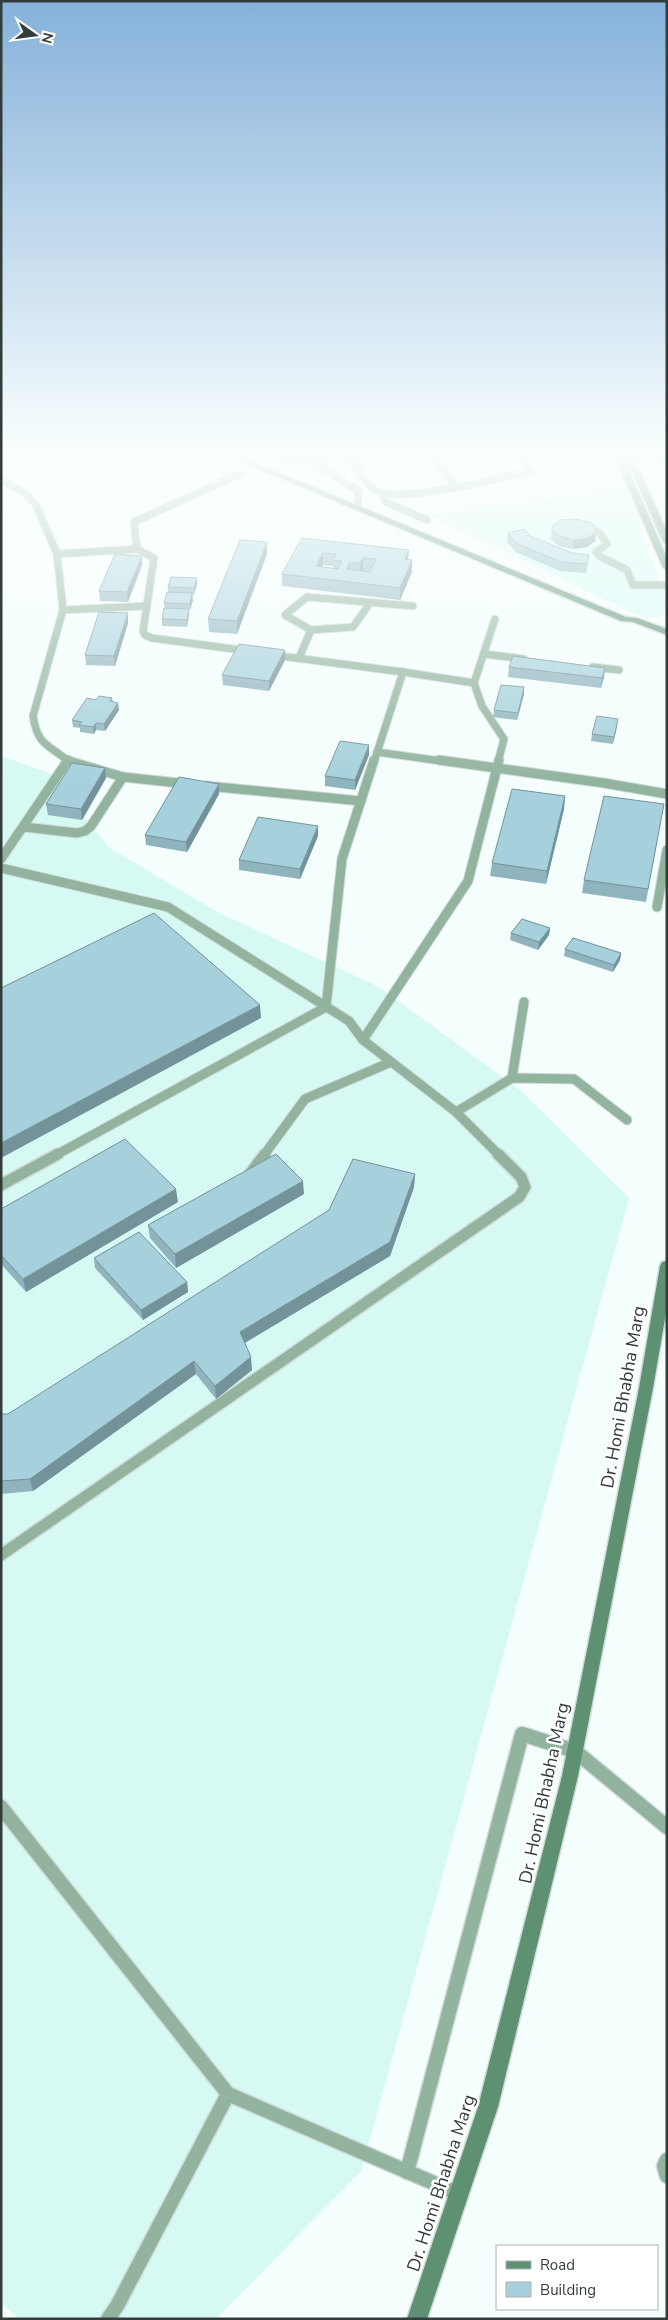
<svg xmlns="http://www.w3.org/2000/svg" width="668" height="2320" font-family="'Nunito Sans',sans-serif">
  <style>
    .built { fill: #d6f9f4 }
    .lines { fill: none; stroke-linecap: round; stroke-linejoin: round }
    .service-far3-casing { stroke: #d1dbda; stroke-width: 9 }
    .service-far2-casing { stroke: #d1dbda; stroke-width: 11 }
    .service-far1-casing { stroke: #d1dbda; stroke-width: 14 }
    .service-casing { stroke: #d1dbda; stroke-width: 17 }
    .secondary-casing { stroke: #d1dbda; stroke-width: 3 }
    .service-far3 { stroke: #92b49f; stroke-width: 7 }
    .service-far2 { stroke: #92b49f; stroke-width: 9 }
    .service-far1 { stroke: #92b49f; stroke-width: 11 }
    .service { stroke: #92b49f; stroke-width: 14 }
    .secondary { fill: #5d9172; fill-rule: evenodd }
    .wall { fill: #8fb4bd; fill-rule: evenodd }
    .shaded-wall { fill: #74929a }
    .building { fill: #a6d1dc; stroke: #74929a; fill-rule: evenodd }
    .labels { text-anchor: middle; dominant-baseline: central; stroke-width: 5; stroke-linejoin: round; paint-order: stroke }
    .near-street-label { font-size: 18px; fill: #323c3a; stroke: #fff }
  </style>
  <rect width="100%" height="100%" fill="#f4fefd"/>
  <g class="built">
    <path d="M627,489L667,604L665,613L658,617L644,618L428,515Z"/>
    <path d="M1,756L52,774L108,847L217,912L379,987L520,1090L629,1198L361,2171L216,2319H19L1,2303Z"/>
  </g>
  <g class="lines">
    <defs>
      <g id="service-far3">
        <path d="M281,457L308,460L330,457"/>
        <path d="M306,457L358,491V507"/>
        <path d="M349,457C357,467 366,487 379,492C404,502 503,478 532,471"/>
        <path d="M433,457L456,486"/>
        <path d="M518,457L532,471"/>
        <path d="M1,480L25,493L36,505L57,554L63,610L33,716C38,748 50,744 69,762"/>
        <path d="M383,494L386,502L427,520"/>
        <path d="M583,526L600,533L607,544L596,552L601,557L627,570L633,585H667"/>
        <path d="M137,549L134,522L240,474"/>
        <path d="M57,554L137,549L154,558L143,631L145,635L152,638L248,651"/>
        <path d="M63,610L147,606"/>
        <path d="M495,619L474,683L482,706L504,739L498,762"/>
        <path d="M311,630L353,627L370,603"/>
        <path d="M484,654L524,659"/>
        <path d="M273,655L403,672"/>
        <path d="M299,658L311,630L285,615L307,597L413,606"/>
        <path d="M593,667L619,670"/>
        <path d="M377,752L448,762"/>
        <path d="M69,761L71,762"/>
        <path d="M374,762L403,672L474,683"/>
      </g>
      <g id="service-far2">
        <path d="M439,760L604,783L667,794"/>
        <path d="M69,761L123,777L188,784"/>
        <path d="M207,786L361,801"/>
        <path d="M24,827L77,833L85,831L91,826L123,777"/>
        <path d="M1,859L68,760"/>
        <path d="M1,868L168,907L349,1021L363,1040L456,1112L499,1155"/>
        <path d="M657,907L667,850"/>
        <path d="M363,1040L468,881L499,760"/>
        <path d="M512,1078L524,1002"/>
        <path d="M456,1112L512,1078L574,1079L627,1120"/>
        <path d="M56,1155L326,1007L342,859L374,760"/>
        <path d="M264,1155L305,1099L391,1062"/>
      </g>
      <g id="service-far1">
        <path d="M250,1174L265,1154"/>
        <path d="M1,1185L58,1154"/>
        <path d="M1,1555L519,1197L525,1187L521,1177L498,1154"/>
      </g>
      <g id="service">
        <path d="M1,1807L228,2094L459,2194"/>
        <path d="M667,2160L664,2166L667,2176"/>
        <path d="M407,2172L522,1734L575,1751L667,1827"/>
        <path d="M108,2319L117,2306L228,2094"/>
      </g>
      <g id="secondary">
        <path d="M230,457H241L626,617L637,618L667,629V635L633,622L621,621Z"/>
        <path d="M615,457H623L667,558V570L663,568Z"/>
        <path d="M626,457H634L667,532V544L663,542Z"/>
        <path d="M667,1261V1307L653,1388L578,1776L498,2107L427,2319H407L478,2107L562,1776L639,1388L660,1266L662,1262Z"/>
      </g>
    </defs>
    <use href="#service-far3" class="service-far3-casing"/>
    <use href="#service-far2" class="service-far2-casing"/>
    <use href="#service-far1" class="service-far1-casing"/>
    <use href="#service" class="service-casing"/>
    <use href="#secondary" class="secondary-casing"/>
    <use href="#service-far3" class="service-far3"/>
    <use href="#service-far2" class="service-far2"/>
    <use href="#service-far1" class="service-far1"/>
    <use href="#service" class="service"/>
    <use href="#secondary" class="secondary"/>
  </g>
  <g class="wall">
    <path d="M650,457H667V464H654Z"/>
    <path d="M552,526L596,532L595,541L587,547L573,549L558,546L551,539Z"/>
    <path d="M508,533L530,536L588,564L586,573L560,571L516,552L507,542Z"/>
    <path d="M302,538L409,550L408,559L412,560V572L400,600L282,586V574ZM323,565L333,566V568L322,567Z"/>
    <path d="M267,542V554L237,634L209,632L208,619Z"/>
    <path d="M142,556V565L128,602L100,601L99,591Z"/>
    <path d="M197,578V584L194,595H192L193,600L190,610H189V615L187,627L162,626V619L165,608L164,603L168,592V587Z"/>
    <path d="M128,613V623L115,666L86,665L85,655Z"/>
    <path d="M285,660L269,691L223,685L222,675Z"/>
    <path d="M509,667L604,677L601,688L508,677Z"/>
    <path d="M524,694L517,720L493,717L494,710Z"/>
    <path d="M112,698L113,702L119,710L105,731L96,730L94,734L80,732V728L73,727L72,720L96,700Z"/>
    <path d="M617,726L613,744L591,741L592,734Z"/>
    <path d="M369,755L355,790L325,786V776Z"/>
    <path d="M106,778L82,820L48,815L46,804Z"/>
    <path d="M219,794L187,852L146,845L145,835Z"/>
    <path d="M565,796L564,809L546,884L490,876L492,863Z"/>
    <path d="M664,804L646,902L582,893L584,880Z"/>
    <path d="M318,836L300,879L239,870V860Z"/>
    <path d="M550,928L549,935L538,950L510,940L511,933Z"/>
    <path d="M565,949L621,953L620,960L613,972L564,956Z"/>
    <path d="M415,1174L414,1187L390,1256L245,1343L252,1370L216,1399L196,1374L33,1491L1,1494V1414H8Z"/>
    <path d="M304,1194L176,1268L150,1238L148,1225Z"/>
    <path d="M178,1202L26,1292L1,1264V1209Z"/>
    <path d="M94,1258L187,1282L188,1292L143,1320L95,1268Z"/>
  </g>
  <g class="shaded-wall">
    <path d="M596,532L595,541L587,547L573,549L574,540Z"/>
    <path d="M267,542V554L237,634V621Z"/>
    <path d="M409,550L408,562L405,559Z"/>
    <path d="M323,553V565L316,579V566Z"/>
    <path d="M142,556V565L128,602L127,592Z"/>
    <path d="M363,558V570L360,576V563Z"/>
    <path d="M412,560V572L400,600V588Z"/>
    <path d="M350,562V574L347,569Z"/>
    <path d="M197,578V584L194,595V588Z"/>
    <path d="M192,593L193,600L190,610V604Z"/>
    <path d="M189,609V615L187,627V620Z"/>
    <path d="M128,613V623L115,666L114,656Z"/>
    <path d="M285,650V660L269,691V681Z"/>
    <path d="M605,668L604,677L601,688L602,678Z"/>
    <path d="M524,687V694L517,720L518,713Z"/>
    <path d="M118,703L119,710L105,731L104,724Z"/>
    <path d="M618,719L617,726L613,744L614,737Z"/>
    <path d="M96,723V730L94,734L93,727Z"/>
    <path d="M369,745V755L355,790V780Z"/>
    <path d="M105,768L106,778L82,820L81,809Z"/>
    <path d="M219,784V794L187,852L186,842Z"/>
    <path d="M565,796L564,809L546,884L547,871Z"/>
    <path d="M318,826V836L300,879V869Z"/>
    <path d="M550,928L549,935L538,950L539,942Z"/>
    <path d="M621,953L620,960L613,972L614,965Z"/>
    <path d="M260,1005L261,1018L1,1158V1143Z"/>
    <path d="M415,1174L414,1187L390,1256L241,1345L240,1332Z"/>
    <path d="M303,1181L304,1194L176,1268L175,1254Z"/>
    <path d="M176,1189L178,1202L26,1292L23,1279Z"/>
    <path d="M187,1282L188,1292L143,1320L141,1310Z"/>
    <path d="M251,1357L252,1370L216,1399L215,1386Z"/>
    <path d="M194,1361L196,1374L33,1491L30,1479Z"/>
  </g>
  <g class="building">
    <path d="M575,519L589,522L594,525L596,532L588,538L574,540L559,536L552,530V526L560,520Z"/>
    <path d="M525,529L530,536L572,553L589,555L587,564L561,562L516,543L508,533Z"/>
    <path d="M302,538L409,550L405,559L412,560L400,588L282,574ZM323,553L336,554L333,560L342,561L338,569L316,566ZM363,558L376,559L370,572L347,569L350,562L360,563Z"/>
    <path d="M240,540L267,542L237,621L208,619Z"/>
    <path d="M115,554L142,556L127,592L99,591Z"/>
    <path d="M171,577L197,578L194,588L168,587Z"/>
    <path d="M167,592L192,593L190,604L164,603Z"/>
    <path d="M164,608L189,609L187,620L162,619Z"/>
    <path d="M99,612L128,613L114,656L85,655Z"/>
    <path d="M239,644L285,650L269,681L222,675Z"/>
    <path d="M513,656L605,668L602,678L509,667Z"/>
    <path d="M501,685L524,687L518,713L494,710Z"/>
    <path d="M99,696L112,698L110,701L118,703L104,724L96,723L93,727L79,725L82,722L72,720L87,698L96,700Z"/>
    <path d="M597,716L618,719L614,737L592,734Z"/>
    <path d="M340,741L369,745L355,780L325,776Z"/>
    <path d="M72,763L105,768L81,809L46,804Z"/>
    <path d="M179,777L219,784L186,842L145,835Z"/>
    <path d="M512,789L565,796L547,871L492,863Z"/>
    <path d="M604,796L664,804L648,889L584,880Z"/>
    <path d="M258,817L318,826L300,869L239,860Z"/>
    <path d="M154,913L260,1005L1,1143V988Z"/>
    <path d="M522,919L550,928L539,942L511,933Z"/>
    <path d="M573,938L621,953L614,965L565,949Z"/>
    <path d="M125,1139L176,1189L23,1279L1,1255V1209Z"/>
    <path d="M276,1154L303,1181L175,1254L148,1225Z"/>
    <path d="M353,1159L415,1174L390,1242L240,1332L251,1357L215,1386L194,1361L30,1479L1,1481V1414H8L329,1210Z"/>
    <path d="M139,1232L187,1282L141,1310L94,1258Z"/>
  </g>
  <linearGradient id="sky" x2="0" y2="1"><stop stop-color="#85b1da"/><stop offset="0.58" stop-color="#fafffe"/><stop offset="1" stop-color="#fafffe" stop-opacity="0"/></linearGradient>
  <rect width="668" height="782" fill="url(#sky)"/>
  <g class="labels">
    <g class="near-street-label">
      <text transform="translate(623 1397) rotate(-80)">Dr. Homi Bhabha Marg</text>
      <text transform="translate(544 1793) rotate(-78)">Dr. Homi Bhabha Marg</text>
      <text transform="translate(441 2183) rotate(-72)">Dr. Homi Bhabha Marg</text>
    </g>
  </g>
  <rect width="668" height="2320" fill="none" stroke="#323c3a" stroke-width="5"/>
  <rect x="496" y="2245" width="162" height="65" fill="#ffffff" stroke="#adb1b0"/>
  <rect x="506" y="2261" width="25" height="8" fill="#5d9172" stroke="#adb1b0"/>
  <text x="540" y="2270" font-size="15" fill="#323c3a">Road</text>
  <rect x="506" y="2282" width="25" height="15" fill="#a6d1dc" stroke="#adb1b0"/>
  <text x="540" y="2295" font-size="15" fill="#323c3a">Building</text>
  <g transform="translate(35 35) rotate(104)" stroke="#ffffff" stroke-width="4" paint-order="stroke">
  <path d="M0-4L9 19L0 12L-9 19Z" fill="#323c3a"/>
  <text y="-8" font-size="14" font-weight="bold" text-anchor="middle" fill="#323c3a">N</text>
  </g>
</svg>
